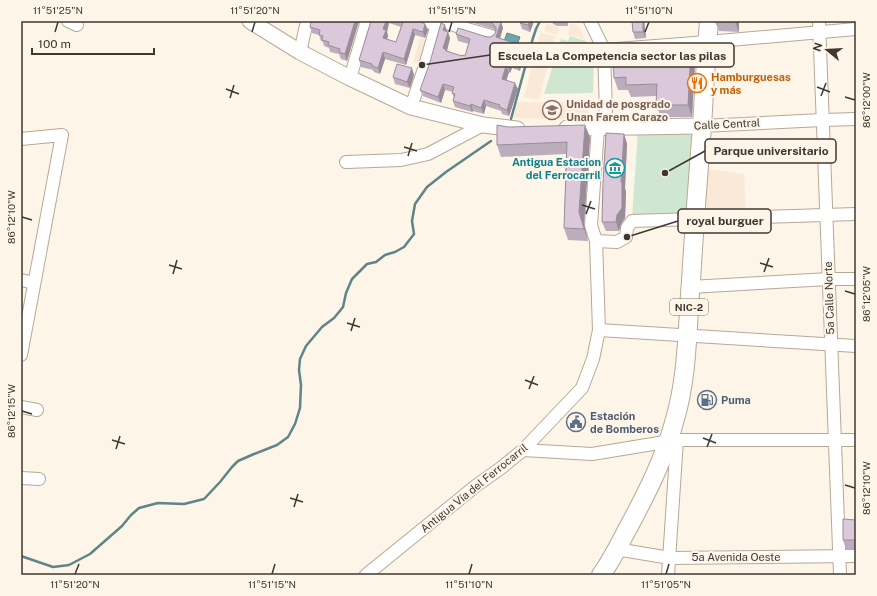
<svg xmlns="http://www.w3.org/2000/svg" width="877" height="596" font-family="'Public Sans',sans-serif">
  <style>
    .education { fill: #fbe9d8 }
    .green { fill: #cfe7d1 }
    .water { fill: #6ba6ac; stroke: #5e8587 }
    .lines { fill: none; stroke-linecap: round; stroke-linejoin: round }
    .stream { stroke: #5e8587; stroke-width: 2.5 }
    .minor-casing { stroke: #b7a896; stroke-width: 14 }
    .major-casing { stroke: #b7a896; stroke-width: 17 }
    .highway-casing { stroke: #b7a896; stroke-width: 20 }
    .minor { stroke: #fff; stroke-width: 12 }
    .major { stroke: #fff; stroke-width: 15 }
    .highway { stroke: #fff; stroke-width: 18 }
    .wall { fill: #bcadbc; fill-rule: evenodd }
    .shaded-wall { fill: #998d99 }
    .building { fill: #dbc9db; stroke: #998d99 }
    .ticks { fill: none; stroke: #3e3831; stroke-width: 1.5 }
    .labels { text-anchor: middle; dominant-baseline: central; stroke-width: 4; stroke-linejoin: round; paint-order: stroke }
    .shield { fill: #fef5e9; stroke: #787168; stroke-width: 1 }
    .shield-label { font-size: 10px; font-weight: bold; fill: #3e3831 }
    .food-label { font-size: 11px; font-weight: bold; fill: #c56008; stroke: #fef5e9; text-anchor: start }
    .education-label { font-size: 11px; font-weight: bold; fill: #785e54; stroke: #fef5e9; text-anchor: start }
    .street-label { font-size: 11px; fill: #3e3831; stroke: #fef5e9 }
    .culture-label { font-size: 11px; font-weight: bold; fill: #0d838f; stroke: #fef5e9; text-anchor: end }
    .service-label { font-size: 11px; font-weight: bold; fill: #4e5e75; stroke: #fef5e9; text-anchor: start }
    .leader { fill: none; stroke: #3e3831; stroke-width: 1.5 }
    .callout-dot { fill: #3e3831; stroke: #fef5e9; stroke-width: 1.5 }
    .callout { fill: #fef5e9; stroke: #3e3831; stroke-width: 1.5 }
    .callout-label { font-size: 12px; text-anchor: middle; font-weight: bold; fill: #3e3831 }
    .neatline { fill: none; stroke: #3e3831; stroke-width: 1.5 }
    .ticks-label { font-size: 10px; text-anchor: middle; fill: #3e3831 }
  </style>
  <rect width="100%" height="100%" fill="#fef5e9"/>
  <g class="education">
    <path d="M547,23L559,28L557,35L544,31Z"/>
    <path d="M570,23L579,26L585,39L568,35Z"/>
    <path d="M540,33L555,36L539,100L524,97Z"/>
    <path d="M420,38L429,40L421,64L413,62Z"/>
    <path d="M515,102H588L589,120L514,118Z"/>
    <path d="M708,169L744,174L746,213H704Z"/>
  </g>
  <g class="green">
    <path d="M570,36L586,41L594,60L593,93L544,94L561,39L568,41Z"/>
    <path d="M638,130H699L691,215L632,218Z"/>
  </g>
  <path class="water" d="M507,33L520,37L516,48L503,44Z"/>
  <g class="lines">
    <g class="stream">
      <path d="M511,119L533,38L536,29L540,21"/>
      <path d="M21,556L53,567L69,565L90,554L122,526L131,515L139,508L158,503L184,504L204,499L220,482L232,467L238,461L254,454L277,445L288,437L295,424L300,408L301,385L299,370L300,359L306,346L322,327L334,318L339,312L343,307L346,293L352,279L367,264L376,262L385,255L395,252L404,247L414,234L412,221L415,204L427,187L446,172L491,141"/>
    </g>
    <defs>
      <g id="minor">
        <path d="M68,21L77,25"/>
        <path d="M424,21L437,25"/>
        <path d="M440,21L491,36"/>
        <path d="M819,21L840,575"/>
        <path d="M604,50L707,42L856,29"/>
        <path d="M300,52L307,21"/>
        <path d="M350,78L367,21"/>
        <path d="M411,107L425,66L438,21"/>
        <path d="M702,126L822,120L856,119"/>
        <path d="M21,139L62,135L21,355"/>
        <path d="M346,162L401,160L428,154L483,125"/>
        <path d="M596,241L617,242L626,237L627,228L632,221L856,214"/>
        <path d="M21,280L34,283"/>
        <path d="M690,287L829,279H856"/>
        <path d="M599,330L856,346"/>
        <path d="M21,407L37,410"/>
        <path d="M523,450L592,454L677,440H856"/>
        <path d="M21,478L39,479"/>
        <path d="M616,549L670,558L856,556"/>
        <path d="M366,575L477,485L501,468L523,450L582,388L593,359L599,330L596,241L591,225L598,128L606,111L604,50L590,21"/>
        <path d="M668,575L677,440"/>
      </g>
      <g id="major">
        <path d="M250,21L300,52L350,78L411,107L483,125L517,129"/>
        <path d="M567,128L702,126"/>
      </g>
      <path id="highway" d="M601,575C612,560 620,543 628,528C647,493 665,457 675,419C688,375 687,327 691,281C694,230 698,178 702,127C704,92 706,56 709,21"/>
    </defs>
    <use href="#minor" class="minor-casing"/>
    <use href="#major" class="major-casing"/>
    <use href="#highway" class="highway-casing"/>
    <use href="#minor" class="minor"/>
    <use href="#major" class="major"/>
    <use href="#highway" class="highway"/>
  </g>
  <g class="wall">
    <path d="M359,21L347,61L341,59L339,54L330,52L329,48L324,46L323,42L321,41L319,35L312,33L310,27Z"/>
    <path d="M371,21H419L425,24L428,30L425,38L415,35L406,65L385,59L380,74L374,72L373,70L361,67L359,60ZM389,23L401,27L396,42L387,39L388,36L387,32Z"/>
    <path d="M467,21H499L501,22L503,28L500,39L519,50L518,54L520,55L522,61L520,71L512,68L510,73L509,72L506,80L518,89L509,116L502,114L501,111L486,106L484,114L473,111L472,112L455,107L453,101L454,98L452,93L453,92L445,90L441,103L423,96L420,90L447,31L450,38L447,51L462,56H465L469,44L458,41L456,34L490,37L494,35L496,31L493,29Z"/>
    <path d="M521,21H534L530,32L522,29L520,23Z"/>
    <path d="M552,21H568V26H557L553,24Z"/>
    <path d="M632,21H644L646,38L635,39L633,32Z"/>
    <path d="M739,21V32L719,31L715,22Z"/>
    <path d="M637,59L695,62L692,117H661L656,105L657,96L631,97L628,90H618L614,78Z"/>
    <path d="M414,75L410,88L395,84L393,77Z"/>
    <path d="M624,134L627,144L625,188L626,192L625,218L621,224L619,231H606L602,222Z"/>
    <path d="M590,137L584,224L588,241L568,240L564,228L566,154L501,157L497,145Z"/>
    <path d="M856,520V549H846L843,540Z"/>
  </g>
  <g class="shaded-wall">
    <path d="M355,21H359L347,61L345,54Z"/>
    <path d="M386,21H388L389,23L387,32L388,36L385,45L383,38V29Z"/>
    <path d="M530,21H534L530,32L528,25Z"/>
    <path d="M643,21H644L646,38L643,32Z"/>
    <path d="M735,21H739V32L735,22Z"/>
    <path d="M501,22L503,28L498,44L496,37Z"/>
    <path d="M425,24L428,30L425,38L423,32Z"/>
    <path d="M445,25L447,31L445,37L443,30Z"/>
    <path d="M413,29L415,35L406,65L404,59Z"/>
    <path d="M448,32L450,38L447,50L449,56L443,48Z"/>
    <path d="M517,44L519,50L516,59L514,53Z"/>
    <path d="M691,49L695,62L692,117L688,105Z"/>
    <path d="M383,52L385,59L380,74L378,68Z"/>
    <path d="M520,55L522,61L520,71L517,64Z"/>
    <path d="M509,62L512,68L510,73L508,66Z"/>
    <path d="M506,66L509,72L505,85L502,79Z"/>
    <path d="M412,68L414,75L410,88L407,82Z"/>
    <path d="M515,83L518,89L509,116L507,110Z"/>
    <path d="M443,84L445,90L441,103L438,97Z"/>
    <path d="M484,100L486,106L484,114L481,108Z"/>
    <path d="M471,104L473,111L472,112L470,106Z"/>
    <path d="M585,125L590,137L584,224L588,241L584,229L579,212Z"/>
    <path d="M624,134L627,144L625,188L626,192L625,218L621,224L619,231L616,222L617,215L621,182Z"/>
  </g>
  <g class="building">
    <path d="M311,21H355L345,54L339,52L340,49L328,45L329,42L322,40L323,36L319,35L320,30L310,27Z"/>
    <path d="M371,21H386L383,29L386,30L383,38L396,42L403,22L401,21H419L425,24L423,32L413,29L404,59L383,52L378,68L372,66V64L359,60Z"/>
    <path d="M486,21H499L501,22L496,37L517,44L514,53L520,55L517,64L509,62L508,66H506L502,79L515,83L507,110L499,107L500,105L484,100L481,108L471,104L470,106L453,101L455,94L452,93L454,87L443,84L438,97L420,90L430,62L441,23L445,25L443,30L448,32L443,48L446,50V51L462,56V55L465,56L470,39L456,34L458,28L487,37H490L494,35L496,31V28L494,25L491,22Z"/>
    <path d="M521,21H530L528,25L520,23Z"/>
    <path d="M632,21H643V32H633Z"/>
    <rect x="715" y="21" width="20" height="1"/>
    <path d="M657,49H691L688,105H656L657,84L626,85V77L614,78L613,55L635,54V59L657,58Z"/>
    <path d="M397,64L412,68L407,82L393,77Z"/>
    <path d="M497,125L508,127L585,125L579,212L584,229L564,228L567,142L497,145Z"/>
    <path d="M606,133L624,134L621,182H622V208L617,215L616,222H602L603,182Z"/>
    <path d="M843,519L856,520V540H843Z"/>
  </g>
  <path class="ticks" d="M55,32L58,22M252,32L255,22M449,32L452,22M645,32L649,22M817,87L830,92M226,89L239,94M821,96L826,83M845,97L855,100M230,98L234,85M404,147L417,151M408,156L412,143M582,205L595,209M586,214L591,201M22,217L32,220M760,263L773,267M169,265L182,269M764,272L769,258M173,274L177,260M845,291L855,294M347,323L360,327M351,331L355,318M525,380L538,385M529,389L534,376M22,411L32,414M703,438L716,443M112,440L125,444M707,447L712,434M116,449L120,436M845,485L855,488M290,498L303,502M294,507L298,494M75,574L79,564M272,574L275,564M469,574L472,564M666,574L669,564"/>
  <defs>
    <symbol id="restaurant-ring" viewBox="-11 -11 22 22"><circle r="9.5" fill="#fef5e9" stroke="#e8710a" stroke-width="1.5"/><path d="M-5-6h1v4h1v-4h1v4h1v-4h1v5L-1.5 .5V6h-2V.5L-5-1ZM5-6V6H3V1.5H1.5Q1.5-4 5-6Z" fill="#e8710a"/></symbol>
    <symbol id="university-ring" viewBox="-11 -11 22 22"><circle r="9.5" fill="#fef5e9" stroke="#8d6e63" stroke-width="1.5"/><path d="M0-5L7-2L0 1L-7-2ZM-4 1L0 2.5L4 1V4Q0 6-4 4Z" fill="#8d6e63"/></symbol>
    <symbol id="museum-ring" viewBox="-11 -11 22 22"><circle r="9.5" fill="#fef5e9" stroke="#0f9aa8" stroke-width="1.5"/><path d="M0-6L6-3V-2H-6V-3ZM-5-1h2V3h-2ZM-1-1h2V3h-2ZM3-1h2V3H3ZM-6 4H6V6H-6Z" fill="#0f9aa8"/></symbol>
    <symbol id="fuel-ring" viewBox="-11 -11 22 22"><circle r="9.5" fill="#fef5e9" stroke="#5c6f8a" stroke-width="1.5"/><path d="M-5.5-6h7V0h2V4h1.3V-2.5L3-4.5l.8-.8L6-3V5H2.5V1h-1V6h-7ZM-4.2-4.7v3.2H.2V-4.7Z" fill="#5c6f8a"/></symbol>
    <symbol id="civic-ring" viewBox="-11 -11 22 22"><circle r="9.5" fill="#fef5e9" stroke="#5c6f8a" stroke-width="1.5"/><path d="M-.6-6.5H3V-4.5H.6V-3L4-1V1h2V6H-6V1h2V-1L-.6-3ZM-1.2 2.5V6h2.4V2.5Z" fill="#5c6f8a"/></symbol>
  </defs>
  <g fill-rule="evenodd">
    <use href="#restaurant-ring" x="686" y="72" width="22" height="22"/>
    <use href="#university-ring" x="541" y="99" width="22" height="22"/>
    <use href="#museum-ring" x="604" y="157" width="22" height="22"/>
    <use href="#fuel-ring" x="696" y="389" width="22" height="22"/>
    <use href="#civic-ring" x="565" y="411" width="22" height="22"/>
  </g>
  <g class="labels">
    <rect class="shield" x="670" y="299" width="38" height="16" rx="3"/>
    <g class="shield-label">
      <text x="689" y="307">NIC-2</text>
    </g>
    <g class="food-label">
      <text x="711" y="77">Hamburguesas<tspan x="711" dy="13">y más</tspan></text>
    </g>
    <g class="education-label">
      <text x="566" y="104">Unidad de posgrado<tspan x="566" dy="13">Unan Farem Carazo</tspan></text>
    </g>
    <g class="street-label">
      <text transform="translate(727 124) rotate(-3)">Calle Central</text>
      <text transform="translate(829 298) rotate(-92)">5a Calle Norte</text>
      <text transform="translate(474 488) rotate(-39)">Antigua Vía del Ferrocarril</text>
      <text x="736" y="557">5a Avenida Oeste</text>
    </g>
    <g class="culture-label">
      <text x="601" y="162">Antigua Estacion<tspan x="601" dy="13">del Ferrocarril</tspan></text>
    </g>
    <g class="service-label">
      <text x="721" y="400">Puma</text>
      <text x="590" y="416">Estación<tspan x="590" dy="13">de Bomberos</tspan></text>
    </g>
  </g>
  <path class="leader" d="M422 65L490 55M665 173L705 151M627 237L678 221"/>
  <g class="callout-dot">
    <circle cx="422" cy="65" r="4"/>
    <circle cx="665" cy="173" r="4"/>
    <circle cx="627" cy="237" r="4"/>
  </g>
  <g class="callout">
    <rect x="490" y="43" width="244" height="24" rx="4"/>
    <rect x="705" y="139" width="131" height="24" rx="4"/>
    <rect x="678" y="209" width="93" height="24" rx="4"/>
  </g>
  <g class="callout-label">
    <text x="612" y="60">Escuela La Competencia sector las pilas</text>
    <text x="771" y="155">Parque universitario</text>
    <text x="725" y="225">royal burguer</text>
  </g>
  <rect width="877" height="596" fill="none" stroke="#fef5e9" stroke-width="44"/>
  <g transform="translate(827 50) rotate(288)" stroke="#fef5e9" stroke-width="3" paint-order="stroke">
  <path d="M0-3L7 15L0 10L-7 15Z" fill="#3e3831"/>
  <text y="-6" font-size="11" font-weight="bold" text-anchor="middle" fill="#3e3831">N</text>
  </g>
  <path d="M32 48v6h122v-6" fill="none" stroke="#3e3831" stroke-width="2"/>
  <text x="38" y="48" font-size="12" fill="#3e3831" stroke="#fef5e9" stroke-width="3" paint-order="stroke">100 m</text>
  <rect x="22" y="22" width="833" height="552" class="neatline"/>
  <g class="ticks-label">
    <text x="58" y="14">11°51'25"N</text>
    <text x="255" y="14">11°51'20"N</text>
    <text x="452" y="14">11°51'15"N</text>
    <text x="649" y="14">11°51'10"N</text>
    <text transform="translate(866 100) rotate(-90)" y="4">86°12'00"W</text>
    <text transform="translate(11 217) rotate(-90)" y="4">86°12'10"W</text>
    <text transform="translate(866 294) rotate(-90)" y="4">86°12'05"W</text>
    <text transform="translate(11 411) rotate(-90)" y="4">86°12'15"W</text>
    <text transform="translate(866 488) rotate(-90)" y="4">86°12'10"W</text>
    <text x="75" y="588">11°51'20"N</text>
    <text x="272" y="588">11°51'15"N</text>
    <text x="469" y="588">11°51'10"N</text>
    <text x="666" y="588">11°51'05"N</text>
  </g>
</svg>
